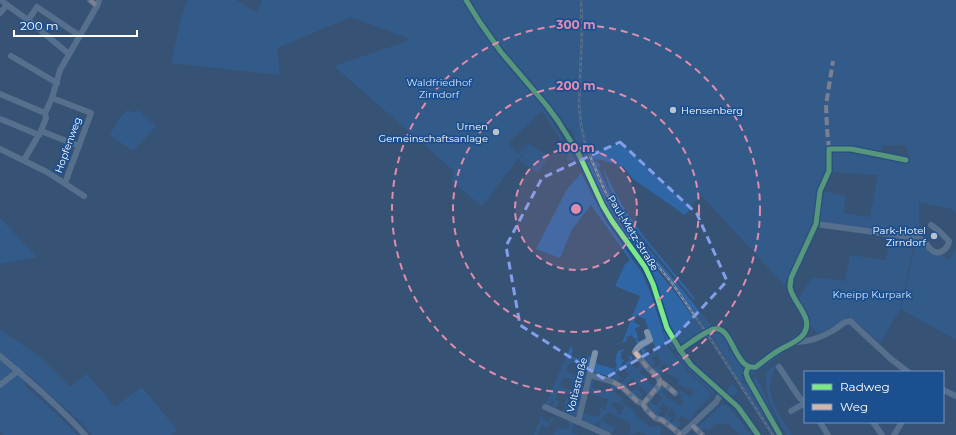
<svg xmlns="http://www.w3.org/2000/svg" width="956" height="435" font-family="Montserrat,sans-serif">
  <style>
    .green { fill: #2f66a5; fill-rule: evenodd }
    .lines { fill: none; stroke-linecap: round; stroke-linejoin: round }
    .stream { stroke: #3b618d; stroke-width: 1 }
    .minor { stroke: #7d92a8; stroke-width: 6 }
    .rail-casing { stroke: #7e92a7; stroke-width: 2.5 }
    .rail { stroke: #1b4f8f; stroke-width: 1; stroke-dasharray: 3; stroke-linecap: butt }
    .quiet { stroke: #d1b7ad; stroke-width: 4; stroke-dasharray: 8 4; stroke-linecap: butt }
    .cycleway-casing { stroke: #1b4f8f; stroke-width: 8 }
    .cycleway { stroke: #7ce984; stroke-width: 5 }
    .marked { fill: none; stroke: #839eea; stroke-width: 3; stroke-dasharray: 8 5; stroke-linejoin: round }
    .ring { fill: none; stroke: #e08cad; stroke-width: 2; stroke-dasharray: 7 5 }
    .poi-dot { fill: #b9c2ce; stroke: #1b4f8f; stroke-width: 1.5 }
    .labels { text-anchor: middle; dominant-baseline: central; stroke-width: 3.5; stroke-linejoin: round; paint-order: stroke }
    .park-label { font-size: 10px; fill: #cfe3fa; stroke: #1b4f8f }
    .poi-label { font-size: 10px; fill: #fff; stroke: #1b4f8f; text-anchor: end }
    .street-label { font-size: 10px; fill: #fff; stroke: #1b4f8f }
    .centre { fill: #e08cad; stroke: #1b4f8f; stroke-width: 2 }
    .ring-label { font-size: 12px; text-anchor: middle; font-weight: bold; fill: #e08cad; stroke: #1b4f8f; stroke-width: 3.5; stroke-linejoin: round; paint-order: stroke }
  </style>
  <rect width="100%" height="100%" fill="#365274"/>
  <g class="green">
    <path d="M188,0H236L257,13L262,0H956V213L951,209L919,202V236L933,250L949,260L956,249V340L901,309L917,238L815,222L789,276L784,285L701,195L685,215L633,179L625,169L624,167L601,160L592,159L589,149L586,150L589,160H588L576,142L572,130L571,131L569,128L568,129L565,125L561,121L557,122L559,129L545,108L544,109L563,139L561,141L542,111L508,143L518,154L528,144H530L482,206L452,182L454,171L334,66L411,40L405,37L351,17L277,48L280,75L171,63L181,19ZM883,145L892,146L905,145L909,153L907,161L881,156ZM831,172L878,175L870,217L843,213L846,196L822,191Z"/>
    <path d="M127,110L135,113L138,110L156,126L133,151L110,135L118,120Z"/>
    <path d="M562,142H563L565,145L566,144L576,162L567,160L568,153L564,152L567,150Z"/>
    <path d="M530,145L549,156L538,173L519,160Z"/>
    <path d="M583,155L588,162H590L608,203L617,219L646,256L674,291L704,332L685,344H682L678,341L671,328L654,281L615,220L606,205Z"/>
    <path d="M593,161H597L600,164V166L597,168L599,169L614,202L625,220L711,325V328L707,330L683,296L624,221L613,204Z"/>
    <path d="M603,168C609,179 613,190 620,201C640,236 671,267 695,299L694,300L692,298L626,218L616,201L609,187L604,172Z"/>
    <path d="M581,173L605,220L642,273L652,297L665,339L671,351L688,372L708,390L710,394L709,398L695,412L690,421L685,417L684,418L681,416L677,421L681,424L676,429L670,425L677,417L675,415L676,413L671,409L667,414L671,418L668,423L662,419L670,408L663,404L659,409L661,411L658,416L647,406L646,403L652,396L654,397L651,402L656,406L662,398L655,392L660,387L665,386L667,387L662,392L668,399L669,398L680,406L684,402L680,398L682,396L678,394L681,390L689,397L694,392L688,387L686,389L680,384L679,385L678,384L679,380L672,375H669L666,373L670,369L665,363L660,367V369L664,373L660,375L653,369L661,363L660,360V359L657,355L652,358L656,363L651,367L643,358L640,346L648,343L650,345L644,348L648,355L654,352L653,351L656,348L652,341L645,319L637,316L635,318L634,322L641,326L635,328L638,337H637L638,341L644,339V338L648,336V338L637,344L635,338H633L632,335L626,337L627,341L622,343L640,296L615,286L625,264L630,260L591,205L572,229L560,258L536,249L566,191Z"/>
    <path d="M584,174H585L642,267L650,283L664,327L675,350L674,351C661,337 657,303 650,285C640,262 622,244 609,223C599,207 592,190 584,174Z"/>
    <path d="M0,218L37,257L0,264Z"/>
    <path d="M890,237L915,239L900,309L880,343L857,322L856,323L849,316L833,327L818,334L812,327L810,329C811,317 804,308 798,299L813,277L845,281L850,255L886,260Z"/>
    <path d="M0,329L40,357L70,387L87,374L115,407L142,387L177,430L171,435H92L85,426L25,372V386L62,419L77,435H4L0,432Z"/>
    <path d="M713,332H720L726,338L727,342H726L729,348L728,349L729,351L731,350L734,357L744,370L743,373L741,374L743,380L740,382L710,333Z"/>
    <path d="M571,346L573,350L571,356L578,359L579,358L586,362L588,356L591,357L588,367L573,363L568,365L566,371L581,377L584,368L587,369L584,383L567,378L562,380L560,386L564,388L579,392L581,386L583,387L580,398L562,392C557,392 556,396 555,400L559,401L556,408L552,406L554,401L552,400L550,405L546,403Z"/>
    <path d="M623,349L624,350L621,353L622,355L620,357L624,361L621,364L623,366L630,359L628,356H630L633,358L629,362L637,369L642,363L647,369L646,370L643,368L639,372L643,376H644L649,381L648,382L655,387L648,394L640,386L637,389L642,394L638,400L631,393L639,385L632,378L627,383L628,390L620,385L629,374L623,368L617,373L623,379L622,380L620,378L617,382L613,380L617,364L615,361L616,357L618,351Z"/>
    <path d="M784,350V352L765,367L748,377L750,369L755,370L780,351Z"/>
    <path d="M678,354L693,372L713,390V394L712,397L711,391L709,389L689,371L677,356Z"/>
    <path d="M595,362L597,363V364L614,369L612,377L593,372Z"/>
    <path d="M778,362L779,363L777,364C775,370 772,374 771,379C766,399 782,419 792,435H787C782,426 767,400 767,391C766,385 766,379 766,372Z"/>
    <path d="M756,376L771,409L784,435H781L750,380Z"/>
    <path d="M592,379H596L595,382L594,381L592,388L600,389V390L608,392V391H610L613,383L621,387L620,390L617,388L614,392L623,399L621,401L625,404L623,406L619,402L618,404L614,402L611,406L618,410L617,414L619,415L626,405L632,410L633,409L635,411L634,413L650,428L652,426L655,428L658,425L662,428L660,433L661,435H647L637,431L636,434L633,433L632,435L629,433L631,428L628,422L609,412L604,415L602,421L612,427L614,424L615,425L612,433L599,427L601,421L598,420L595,426C588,423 582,422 583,413L598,417L601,411L598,407L605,410L608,399L588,393Z"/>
    <path d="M748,381L779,435H776L741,384Z"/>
    <path d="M732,384L738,391L737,393L732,397L728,394L727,391L730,385Z"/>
    <path d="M568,396L569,399L567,405L575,407L577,401L579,403L577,413L575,415L564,412L566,405L564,404Z"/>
    <path d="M723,404L726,405L729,407L745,427L744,428L746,431L747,430L751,435H739L729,424H715L708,431L704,428L701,431L697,427Z"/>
    <path d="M541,416L543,417L542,419L549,422L552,417L554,418L548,427L541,425L538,435H534Z"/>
    <path d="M569,421L575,423L571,432L578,435H553L558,428L561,429L562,427L567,430L570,425L568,424Z"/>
  </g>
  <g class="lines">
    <path class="stream" d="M0,400L30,435"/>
    <g class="minor">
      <path d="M1,0L7,5L28,20L69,54"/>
      <path d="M90,0L97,6"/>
      <path d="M466,0L479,21L501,52L547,106L558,121L578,153L583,163L603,206L612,221L645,267L653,284L667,328L680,350L691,365L738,407L758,435"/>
      <path d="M0,13L7,5"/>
      <path d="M28,20L37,7L80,36"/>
      <path d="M11,56L57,83"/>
      <path d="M0,94L45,113"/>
      <path d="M52,98L91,113L65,183"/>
      <path d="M0,119L3,120L39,135"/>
      <path d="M41,131L79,146"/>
      <path d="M0,149L47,172L84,196"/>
      <path d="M24,160L41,131L46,118L45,113L52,98L60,70L97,6L99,0"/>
      <path d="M816,224L917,238C929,241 925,246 933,251C940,256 948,248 949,241L939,231L931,225"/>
      <path d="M796,342C811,341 820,338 834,330C839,327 844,321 850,321L891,359L908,372"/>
      <path d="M680,350C689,344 704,332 714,329C733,325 734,371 756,367C764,361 772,354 781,349C789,345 796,342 802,336C817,319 792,303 790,287C790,284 791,281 791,278L816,224L820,191L829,171V149H851L906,160"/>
      <path d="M0,356C30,381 59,406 85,435"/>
      <path d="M748,367L746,373L748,379L780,435"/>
      <path d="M779,367L799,397L805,403"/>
      <path d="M590,375L613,382L622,387L637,401L643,404L646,409L655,418L662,420L679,433L680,435"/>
      <path d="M660,382L663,383L675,393"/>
      <path d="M0,385L18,371"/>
      <path d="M943,390L956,396"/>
      <path d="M643,404L658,387L660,382L658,377L648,368L635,352C638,345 644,343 650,340L647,332"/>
      <path d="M545,407L608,435"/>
      <path d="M791,411L805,403"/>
      <path d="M578,422L595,353"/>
      <path d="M820,422L828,435"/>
      <path d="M873,422L882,435"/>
      <path d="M692,425L702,435"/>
      <path d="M681,435L716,402L722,392"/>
      <path d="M894,435L902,422"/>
    </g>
    <defs>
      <path id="rail" d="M581,0L582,30L579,104L581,125L585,143L592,161L604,189L617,214L634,237L672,283L706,332L773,435"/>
    </defs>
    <use href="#rail" class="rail-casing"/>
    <use href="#rail" class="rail"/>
    <g class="quiet">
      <path d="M90,0L97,6"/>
      <path d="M829,149L827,129L826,105L833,61"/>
      <path d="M635,352L641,360L648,368L658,377L660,380L659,385L643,404"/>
      <path d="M613,382L622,387L637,401L643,404L646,409L655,418L662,420L679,433L680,435"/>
      <path d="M660,382L663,383L675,393"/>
      <path d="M692,425L702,435"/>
    </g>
    <defs>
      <g id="cycleway">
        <path d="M466,0L479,21L501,52L547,106L558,121L578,153L583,163L603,206L612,221L645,267L653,284L667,328L680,350L691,365L738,407L758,435"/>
        <path d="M680,350C689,344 704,332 714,329C733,325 734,371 756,367C764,361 772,354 781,349C789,345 796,342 802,336C817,319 792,303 790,287C790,284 791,281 791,278L816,224L820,191L829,171V149H851L906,160"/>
        <path d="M748,367L746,373L748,379L780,435"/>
      </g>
    </defs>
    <use href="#cycleway" class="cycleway-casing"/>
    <use href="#cycleway" class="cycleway"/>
  </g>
  <path d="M0 0H956V435H0ZM620,142L697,214L727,281L673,339L604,379L520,325L506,246L542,178Z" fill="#365274" fill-opacity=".55" fill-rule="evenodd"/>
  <path class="marked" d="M620,142L697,214L727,281L673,339L604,379L520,325L506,246L542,178Z"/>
  <circle cx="576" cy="209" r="61" fill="#e08cad" fill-opacity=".12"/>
  <g class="ring">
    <circle cx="576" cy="209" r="61"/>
    <circle cx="576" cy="209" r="123"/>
    <circle cx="576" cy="209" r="184"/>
  </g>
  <g class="poi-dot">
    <circle cx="673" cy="110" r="4"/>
    <circle cx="496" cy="132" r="4"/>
    <circle cx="934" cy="236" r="4"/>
  </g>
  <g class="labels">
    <g class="park-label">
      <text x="439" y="82">Waldfriedhof<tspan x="439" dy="12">Zirndorf</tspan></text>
      <text x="872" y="294">Kneipp Kurpark</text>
    </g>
    <g class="poi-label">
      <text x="681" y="110" text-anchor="start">Hensenberg</text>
      <text x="488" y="126">Urnen<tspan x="488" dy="12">Gemeinschaftsanlage</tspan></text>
      <text x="926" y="230">Park-Hotel<tspan x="926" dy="12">Zirndorf</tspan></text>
    </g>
    <g class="street-label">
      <text transform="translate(68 145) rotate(-70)">Hopfenweg</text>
      <text transform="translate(633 233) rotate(58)">Paul-Metz-Straße</text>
      <text transform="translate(577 385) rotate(-76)">Voltastraße</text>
    </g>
  </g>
  <circle cx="576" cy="209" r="6" class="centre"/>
  <g class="ring-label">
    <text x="576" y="29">300 m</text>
    <text x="576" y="90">200 m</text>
    <text x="576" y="152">100 m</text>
  </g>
  <rect x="804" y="371" width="140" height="52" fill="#1b4f8f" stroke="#7695bc"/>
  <rect x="812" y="384" width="20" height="6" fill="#7ce984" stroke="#7695bc"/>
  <text x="840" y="391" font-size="12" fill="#ffffff">Radweg</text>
  <rect x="812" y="404" width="20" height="6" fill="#d1b7ad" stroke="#7695bc"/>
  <text x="840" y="411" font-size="12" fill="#ffffff">Weg</text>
  <path d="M14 30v6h123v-6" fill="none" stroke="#ffffff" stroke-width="2"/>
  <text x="20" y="30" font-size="12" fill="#ffffff" stroke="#1b4f8f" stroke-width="3" paint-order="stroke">200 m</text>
</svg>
